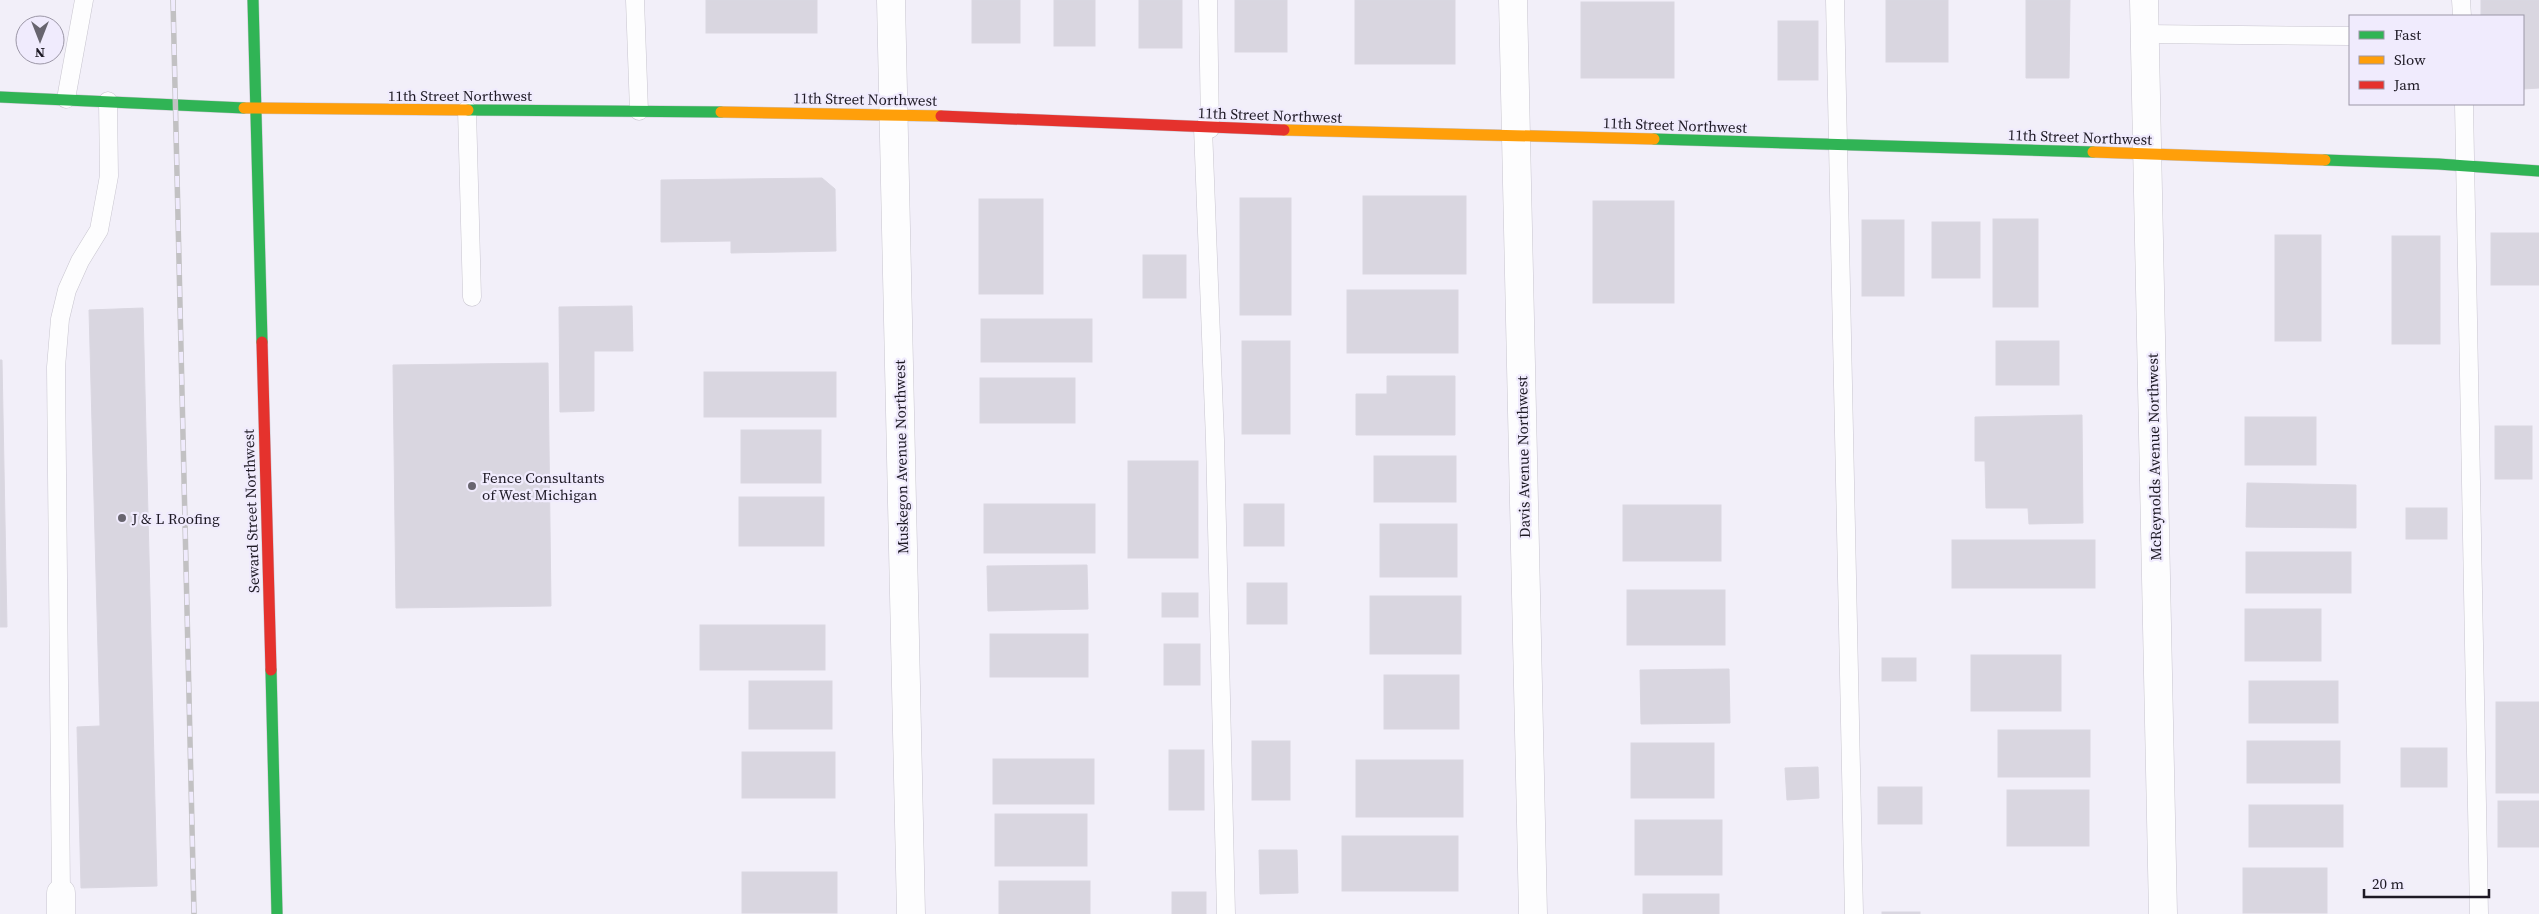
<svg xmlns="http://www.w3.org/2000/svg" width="2539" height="914" font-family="'Source Serif 4',serif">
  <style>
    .building { fill: #d9d6e0; stroke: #dad7e1 }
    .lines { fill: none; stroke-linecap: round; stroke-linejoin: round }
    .lane-casing { stroke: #c8c5cf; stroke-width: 19 }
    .street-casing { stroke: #c8c5cf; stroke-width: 29 }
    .fast-casing { stroke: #c8c5cf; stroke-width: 12 }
    .slow-casing { stroke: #c8c5cf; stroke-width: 12 }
    .jam-casing { stroke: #c8c5cf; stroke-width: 12 }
    .lane { stroke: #fdfdfe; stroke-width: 18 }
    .street { stroke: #fdfdfe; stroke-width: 28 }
    .fast { stroke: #30b455; stroke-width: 11 }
    .slow { stroke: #ff9f0a; stroke-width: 11 }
    .jam { stroke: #e5322d; stroke-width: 11 }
    .rail-casing { stroke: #c2c1c3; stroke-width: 5.5 }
    .rail { stroke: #f0ebfd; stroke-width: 4; stroke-dasharray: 11; stroke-linecap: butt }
    .poi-dot { fill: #68656f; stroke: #f0ebfd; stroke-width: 2 }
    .labels { text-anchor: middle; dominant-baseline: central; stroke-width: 4.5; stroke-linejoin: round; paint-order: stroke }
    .street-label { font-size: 15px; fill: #1e1a25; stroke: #f0ebfd }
    .poi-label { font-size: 15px; fill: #1e1a25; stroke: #f0ebfd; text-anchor: start }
  </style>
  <rect width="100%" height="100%" fill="#f2eff9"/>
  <g class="building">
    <rect x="706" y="0" width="111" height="33"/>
    <rect x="972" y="0" width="48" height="43"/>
    <rect x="1054" y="0" width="41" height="46"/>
    <rect x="1139" y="0" width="43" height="48"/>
    <rect x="1235" y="0" width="52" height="52"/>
    <rect x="1355" y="0" width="100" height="64"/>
    <rect x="1886" y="0" width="62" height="62"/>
    <path d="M2026,0H2070L2069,78H2026Z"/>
    <path d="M2481,0H2539V88L2523,89V16H2481Z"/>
    <rect x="1581" y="2" width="93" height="76"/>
    <rect x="1778" y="21" width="40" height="59"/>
    <path d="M822,178L835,189L836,251L731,253V241L661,242V180Z"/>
    <rect x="1363" y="196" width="103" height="78"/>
    <rect x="1240" y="198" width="51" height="117"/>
    <rect x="979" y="199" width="64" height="95"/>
    <rect x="1593" y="201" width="81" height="102"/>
    <rect x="1993" y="219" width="45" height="88"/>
    <rect x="1862" y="220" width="42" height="76"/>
    <rect x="1932" y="222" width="48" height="56"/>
    <rect x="2491" y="233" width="48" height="52"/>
    <rect x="2275" y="235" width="46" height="106"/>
    <rect x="2392" y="236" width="48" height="108"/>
    <rect x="1143" y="255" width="43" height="43"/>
    <rect x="1347" y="290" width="111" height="63"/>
    <path d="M632,306L633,351H594V411L560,412L559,307Z"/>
    <path d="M143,308L157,886L81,888L77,727L100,726L89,310Z"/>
    <rect x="981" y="319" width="111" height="43"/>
    <rect x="1242" y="341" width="48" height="93"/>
    <rect x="1996" y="341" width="63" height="44"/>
    <path d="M0,360H2L7,627H0Z"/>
    <path d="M548,363L551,606L396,608L393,365Z"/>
    <rect x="704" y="372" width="132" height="45"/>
    <path d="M1387,376H1455V435H1356V394H1387Z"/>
    <rect x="980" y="378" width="95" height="45"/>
    <path d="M2082,415L2083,523L2029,524L2028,508H1986L1985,461H1975V417Z"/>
    <rect x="2245" y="417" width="71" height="48"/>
    <rect x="2495" y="426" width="37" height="53"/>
    <rect x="741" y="430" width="80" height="53"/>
    <rect x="1374" y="456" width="82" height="46"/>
    <rect x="1128" y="461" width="70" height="97"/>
    <path d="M2247,483L2356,485V528L2246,527Z"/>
    <rect x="739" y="497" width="85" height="49"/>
    <rect x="984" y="504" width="111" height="49"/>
    <rect x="1244" y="504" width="40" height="42"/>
    <rect x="1623" y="505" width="98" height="56"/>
    <rect x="2406" y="508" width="41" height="31"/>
    <rect x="1380" y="524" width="77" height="53"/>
    <rect x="1952" y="540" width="143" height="48"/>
    <rect x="2246" y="552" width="105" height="41"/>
    <path d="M1087,565L1088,609L988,611L987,566Z"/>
    <rect x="1247" y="583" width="40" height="41"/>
    <rect x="1627" y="590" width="98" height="55"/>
    <rect x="1162" y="593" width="36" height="24"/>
    <rect x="1370" y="596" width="91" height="58"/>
    <rect x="2245" y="609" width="76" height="52"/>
    <rect x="700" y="625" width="125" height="45"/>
    <rect x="990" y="634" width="98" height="43"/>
    <rect x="1164" y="644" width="36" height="41"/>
    <rect x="1971" y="655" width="90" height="56"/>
    <rect x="1882" y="658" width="34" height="23"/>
    <path d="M1729,669L1730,723L1641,724L1640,670Z"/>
    <rect x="1384" y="675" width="75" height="54"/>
    <rect x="749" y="681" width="83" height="48"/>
    <rect x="2249" y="681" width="89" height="42"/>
    <rect x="2496" y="702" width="43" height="91"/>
    <rect x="1998" y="730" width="92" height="47"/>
    <rect x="1252" y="741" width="38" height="59"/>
    <rect x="2247" y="741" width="93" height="42"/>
    <rect x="1631" y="743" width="83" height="55"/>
    <rect x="2401" y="748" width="46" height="39"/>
    <rect x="1169" y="750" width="35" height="60"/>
    <rect x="742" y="752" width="93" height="46"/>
    <rect x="993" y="759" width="101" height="45"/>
    <rect x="1356" y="760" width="107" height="57"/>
    <path d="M1818,767L1819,798L1787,800L1785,768Z"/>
    <rect x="1878" y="787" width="44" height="37"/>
    <rect x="2007" y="790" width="82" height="56"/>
    <rect x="2498" y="801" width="41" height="46"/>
    <rect x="2249" y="805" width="94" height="42"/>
    <rect x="995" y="814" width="92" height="52"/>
    <rect x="1635" y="820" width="87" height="55"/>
    <rect x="1342" y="836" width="116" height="55"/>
    <path d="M1259,850H1297L1298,893L1260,894Z"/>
    <rect x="2243" y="868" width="84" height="45"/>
    <rect x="742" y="872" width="95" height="41"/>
    <rect x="999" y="881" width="91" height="33"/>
    <rect x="1172" y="892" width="34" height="22"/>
    <rect x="1643" y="894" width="76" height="20"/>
    <rect x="1882" y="912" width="38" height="2"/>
  </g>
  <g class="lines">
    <defs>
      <g id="lane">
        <path d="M635,0L639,111"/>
        <path d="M1208,0L1210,129"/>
        <path d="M1835,0L1854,914"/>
        <path d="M2461,0L2462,16"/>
        <path d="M2145,34L2350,36"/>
        <path d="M66,99L84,0"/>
        <path d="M2464,104L2479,914"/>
        <path d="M467,110L472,297"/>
        <path d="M1203,128L1215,440L1226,914"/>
        <path d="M61,893L56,367L60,319L67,290L80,261L99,230L109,176L108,101"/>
      </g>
      <g id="street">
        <path d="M891,0L911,914"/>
        <path d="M1513,0L1533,914"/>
        <path d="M2144,0L2163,914"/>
        <path d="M61,893V914"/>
      </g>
      <g id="fast">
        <path d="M253,0L262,342"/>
        <path d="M0,97L244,108"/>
        <path d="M468,110L721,112"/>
        <path d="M1654,139L2093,152"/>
        <path d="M2325,160L2438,164L2539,171"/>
        <path d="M271,670L277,914"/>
      </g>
      <g id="slow">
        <path d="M244,108L468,110"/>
        <path d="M721,112L941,116"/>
        <path d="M1284,130L1654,139"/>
        <path d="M2093,152L2325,160"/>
      </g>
      <g id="jam">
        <path d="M941,116L1284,130"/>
        <path d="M262,342L271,670"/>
      </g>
    </defs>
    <use href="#lane" class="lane-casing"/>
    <use href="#street" class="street-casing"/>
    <use href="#fast" class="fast-casing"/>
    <use href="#slow" class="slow-casing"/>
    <use href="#jam" class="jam-casing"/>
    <use href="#lane" class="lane"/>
    <use href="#street" class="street"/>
    <use href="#fast" class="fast"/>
    <use href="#slow" class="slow"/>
    <use href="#jam" class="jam"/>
    <defs>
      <path id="rail" d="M173,0L194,914"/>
    </defs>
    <use href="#rail" class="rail-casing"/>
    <use href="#rail" class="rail"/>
  </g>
  <g class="poi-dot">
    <circle cx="472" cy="486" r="5"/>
    <circle cx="122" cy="518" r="5"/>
  </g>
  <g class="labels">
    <g class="street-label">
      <text x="460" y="95">11th Street Northwest</text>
      <text transform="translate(865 99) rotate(1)">11th Street Northwest</text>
      <text transform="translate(1270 115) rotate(2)">11th Street Northwest</text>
      <text transform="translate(1675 125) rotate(2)">11th Street Northwest</text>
      <text transform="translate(2080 137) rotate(2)">11th Street Northwest</text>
      <text transform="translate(901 457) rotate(-91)">Muskegon Avenue Northwest</text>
      <text transform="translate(1523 457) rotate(-91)">Davis Avenue Northwest</text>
      <text transform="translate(2154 457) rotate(-91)">McReynolds Avenue Northwest</text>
      <text transform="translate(251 511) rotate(-92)">Seward Street Northwest</text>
    </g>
    <g class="poi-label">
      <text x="482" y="477">Fence Consultants<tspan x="482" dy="17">of West Michigan</tspan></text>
      <text x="132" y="518">J &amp; L Roofing</text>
    </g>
  </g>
  <rect x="2349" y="15" width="175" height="90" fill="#f0ebfd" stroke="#9c97a7"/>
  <rect x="2359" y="31" width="25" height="8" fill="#30b455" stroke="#9c97a7"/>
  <text x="2394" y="40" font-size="15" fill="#1e1a25">Fast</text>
  <rect x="2359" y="56" width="25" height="8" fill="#ff9f0a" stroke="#9c97a7"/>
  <text x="2394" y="65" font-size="15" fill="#1e1a25">Slow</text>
  <rect x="2359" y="81" width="25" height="8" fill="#e5322d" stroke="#9c97a7"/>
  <text x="2394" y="90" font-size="15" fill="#1e1a25">Jam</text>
  <g transform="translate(40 40) rotate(180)"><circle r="24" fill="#f0ebfd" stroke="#9c97a7"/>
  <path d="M0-4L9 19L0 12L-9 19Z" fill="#68656f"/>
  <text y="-8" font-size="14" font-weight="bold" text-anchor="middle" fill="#1e1a25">N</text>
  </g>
  <path d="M2364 889v8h125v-8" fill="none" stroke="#1e1a25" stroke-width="2.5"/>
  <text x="2372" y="889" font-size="15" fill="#1e1a25" stroke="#f0ebfd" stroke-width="4" paint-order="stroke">20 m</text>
</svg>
